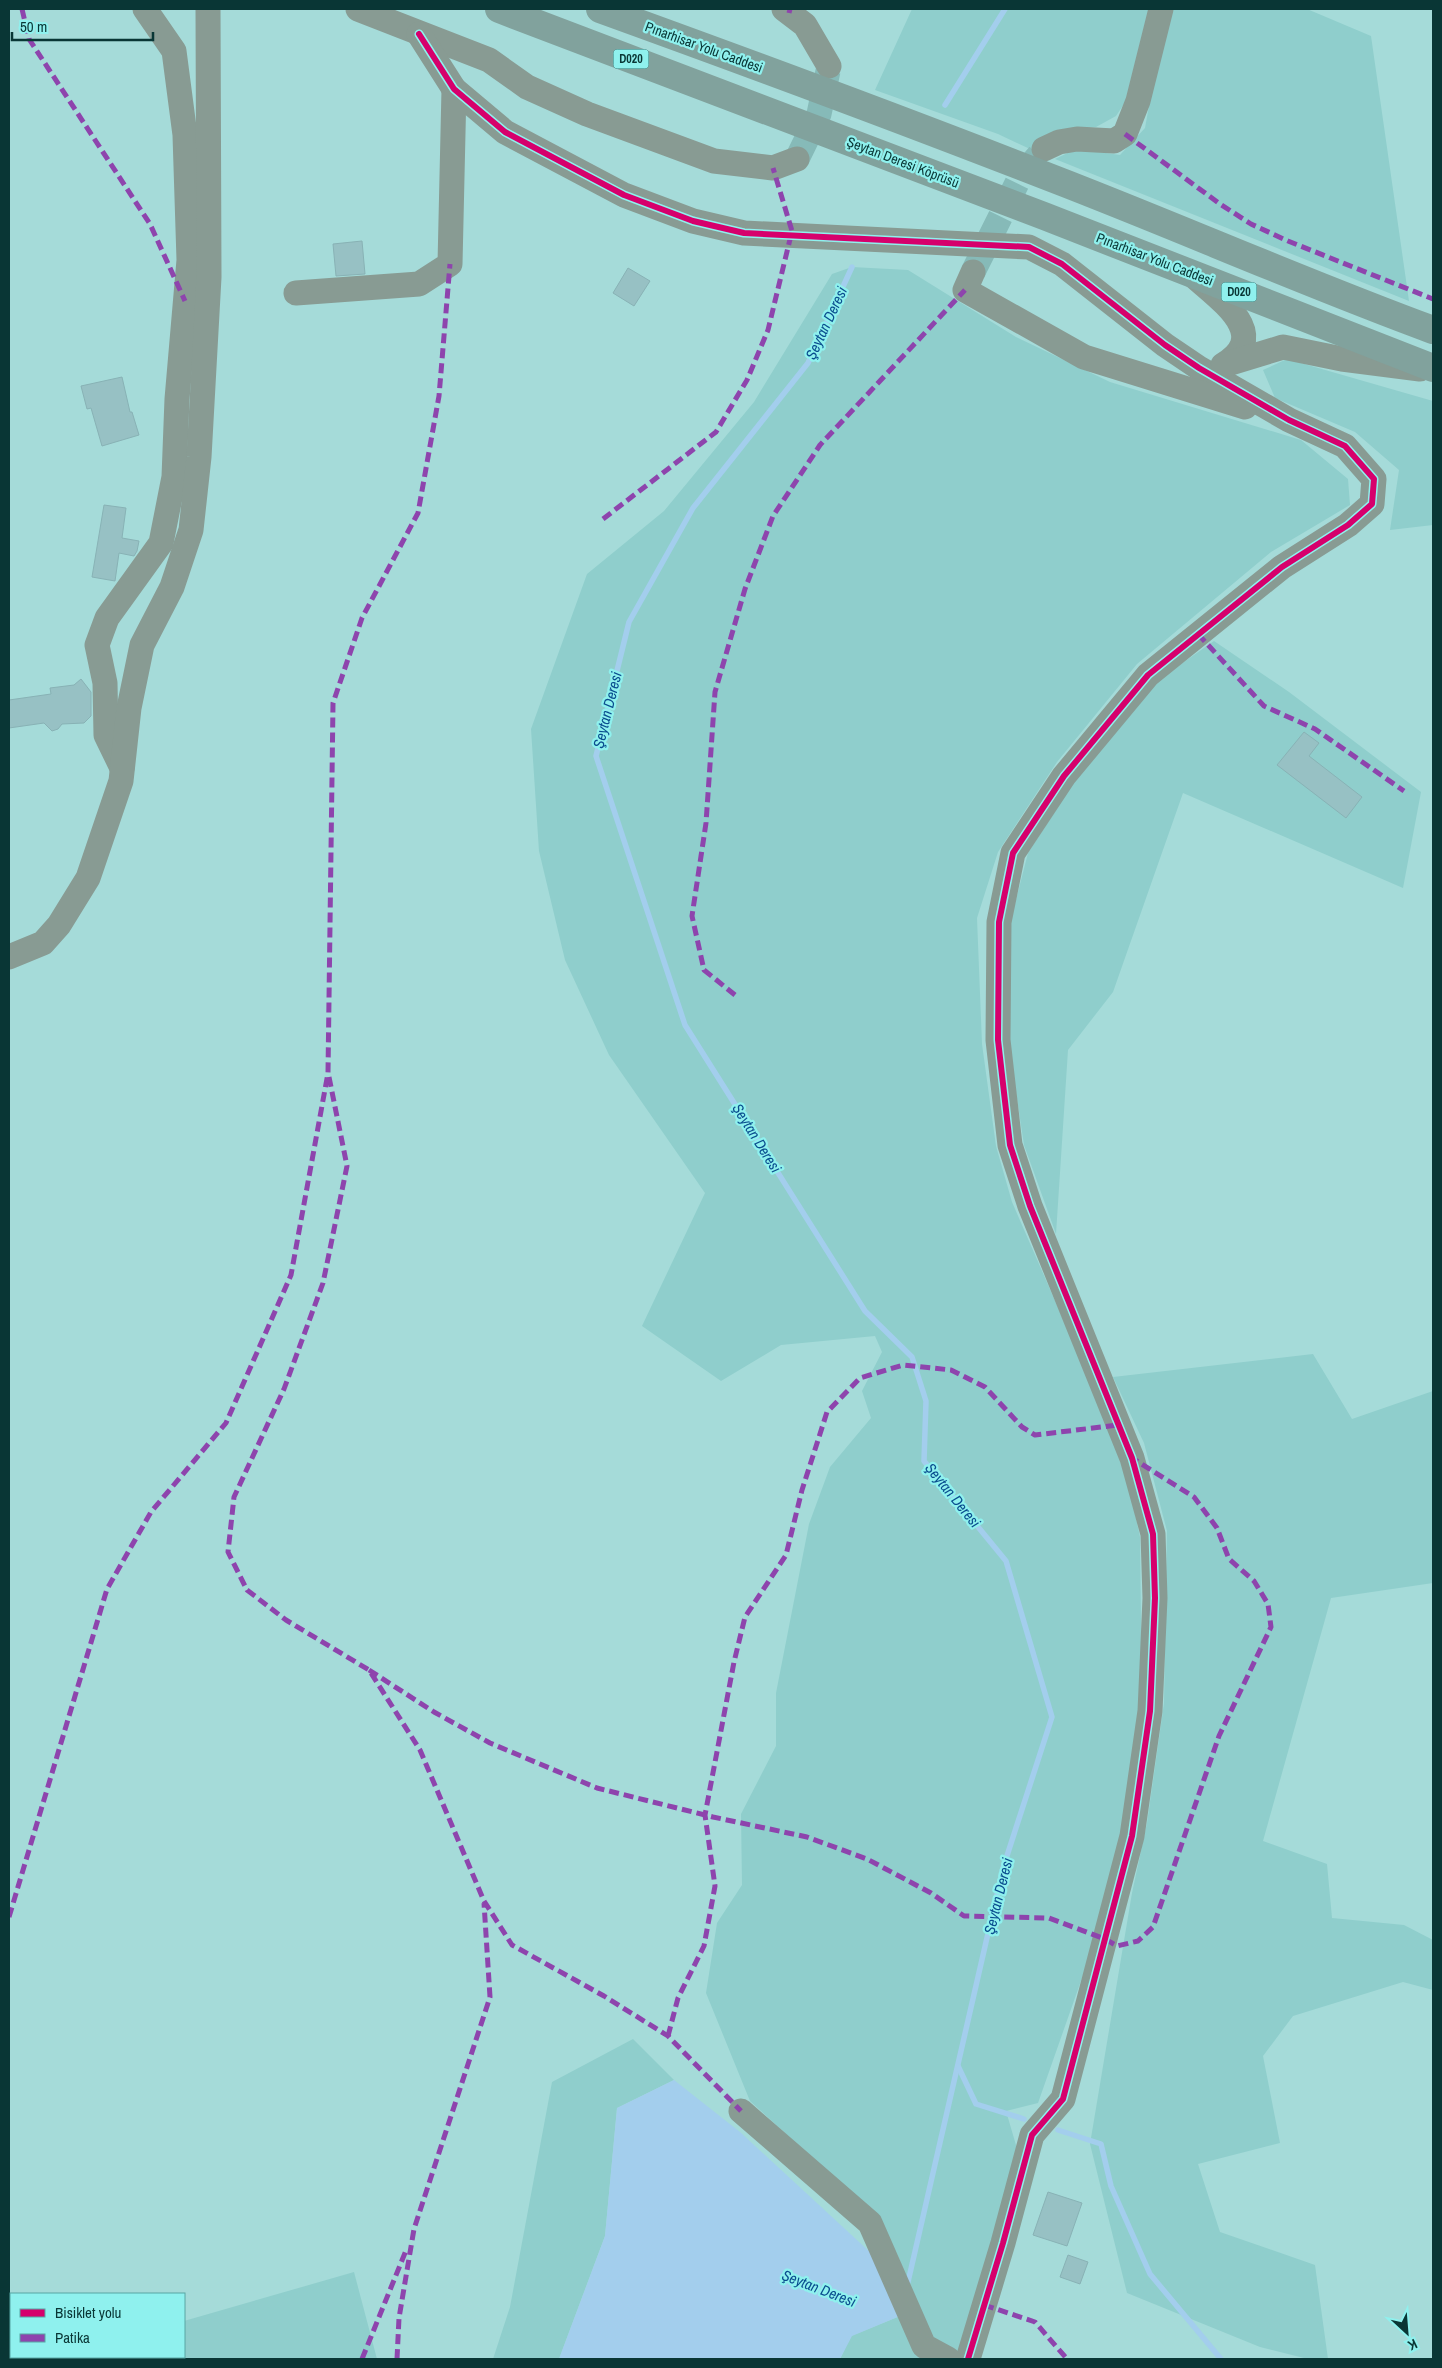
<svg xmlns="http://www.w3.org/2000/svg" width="1442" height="2368" font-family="'Archivo Narrow',sans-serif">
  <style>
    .green { fill: #8fcecc }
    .water { fill: #a3ceed }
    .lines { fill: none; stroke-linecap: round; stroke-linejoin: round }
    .stream { stroke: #a3ceed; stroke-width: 5.5 }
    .building { fill: #97c1c4; stroke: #88b2b5 }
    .minor-tunnel { stroke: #86bab8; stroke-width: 25; stroke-dasharray: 25 12; stroke-linecap: butt }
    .minor { stroke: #889b93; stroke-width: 25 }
    .highway { stroke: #81a29d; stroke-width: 28 }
    .quiet { stroke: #8e44ad; stroke-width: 5; stroke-dasharray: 10 5; stroke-linecap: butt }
    .cycleway-casing { stroke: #8ff1ee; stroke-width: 9 }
    .cycleway { stroke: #d6006c; stroke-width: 6 }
    .labels { text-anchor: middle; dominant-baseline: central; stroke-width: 4.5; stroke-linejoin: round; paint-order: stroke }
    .shield { fill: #8ff1ee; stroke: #316e6c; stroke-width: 1 }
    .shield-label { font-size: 12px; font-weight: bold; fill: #093635 }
    .street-label { font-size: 14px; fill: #093635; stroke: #8ff1ee }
    .water-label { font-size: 15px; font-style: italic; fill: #0a4e8f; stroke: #8ff1ee }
  </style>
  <rect width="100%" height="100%" fill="#a5dbd9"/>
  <g class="green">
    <path d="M912,9H1154L1132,92L1116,116L1096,127L1066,129L1030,149L998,134L875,90Z"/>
    <path d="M1171,9H1307L1371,36L1409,301L1055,159L1076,149L1120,155L1145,128L1159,50Z"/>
    <path d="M852,267L908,270L1016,337L1110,382L1301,440L1348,479L1350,505L1271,552L1137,664L1057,762L998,852L977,918L982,1044L996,1146L1012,1202L1123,1457L1140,1537L1142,1706L1123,1832L1089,1958L1038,2103L1006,2111L1018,2152L961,2359L929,2343L919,2311L898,2256L875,2215L750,2101L706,1993L717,1923L742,1885L741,1814L776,1746V1693L809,1524L830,1467L871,1418L862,1391L882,1352L875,1336L781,1345L721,1381L642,1326L705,1193L609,1055L565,960L539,851L531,729L587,574L664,511L754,402L832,274Z"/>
    <path d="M1287,359L1433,401V525L1390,530L1399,470L1355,432L1275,398L1263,370Z"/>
    <path d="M1214,641L1289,692L1421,792L1403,888L1183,793L1113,992L1068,1050L1056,1234L1024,1145L1008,1039L1009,927L1028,853L1082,770L1158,680Z"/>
    <path d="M1313,1354L1352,1419L1433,1391V1583L1331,1598L1263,1841L1327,1864L1332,1918L1404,1925L1433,1940V1990L1403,1982L1293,2016L1263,2056L1280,2143L1198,2164L1220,2232L1315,2265L1328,2359H1308L1260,2347L1127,2293L1090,2144L1132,1893L1147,1823L1164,1703L1167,1531L1144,1443L1113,1377Z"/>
    <path d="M633,2039L674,2080L617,2108L605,2236L559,2359H493L510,2307L552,2082Z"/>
    <path d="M354,2272L377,2359H99L100,2357H184V2321Z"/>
    <path d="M900,2316L933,2359H840L851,2336Z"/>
  </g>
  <path class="water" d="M674,2080L740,2132L871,2253L900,2316L852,2336L840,2359H559L605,2236L617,2108Z"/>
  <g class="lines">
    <g class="stream">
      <path d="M945,105L1005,9"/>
      <path d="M852,267L808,363L693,508L629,622L596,756L685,1025L865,1311L912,1357L926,1401L924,1461L1006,1561L1052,1717L1003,1868L908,2282L904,2284"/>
      <path d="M958,2066L976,2104L1024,2119"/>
      <path d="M1058,2130L1101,2144L1111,2186L1150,2274L1221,2359"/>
    </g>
  </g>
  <g class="building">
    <path d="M362,241L365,274L336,276L333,244Z"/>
    <path d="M628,268L650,281L634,306L613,293Z"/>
    <path d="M122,377L130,412H132L139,435L102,446L91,408L87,409L81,386Z"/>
    <path d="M104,505L126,508L122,538L139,541L137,551L134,556L119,553L115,581L92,577Z"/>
    <path d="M81,679L91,692V716L84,723L62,724L58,729L52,731L44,723L9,728V700L51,694L50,688L74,685Z"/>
    <path d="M1304,732L1319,743L1309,756L1362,797L1346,818L1277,765Z"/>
    <path d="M1048,2192L1082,2203L1067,2246L1033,2235Z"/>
    <path d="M1068,2255L1088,2262L1080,2284L1060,2277Z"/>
  </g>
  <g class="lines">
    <g class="minor-tunnel">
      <path d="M797,159L819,114L828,71"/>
      <path d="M973,272L1020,177L1039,155"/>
    </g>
    <g class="minor">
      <path d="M358,9L489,60L527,87L587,114L714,161L773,168L797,159"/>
      <path d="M784,9L805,25L829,66"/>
      <path d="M419,34L454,89L505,132L624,195L693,221L744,233L1029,247L1062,264L1165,345L1199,368L1289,420L1345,446L1374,479L1372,504L1348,525L1282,567L1148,675L1064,776L1013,853L999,922L998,1040L1010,1145L1030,1206L1132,1458L1153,1534L1155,1598L1150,1711L1132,1836L1063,2099L1032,2135L1003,2243L968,2359"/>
      <path d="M1044,149L1059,142L1077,139L1114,141L1125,134L1138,101L1161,9"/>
      <path d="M973,272L965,290L1084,357L1245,407"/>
      <path d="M1195,277C1220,300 1273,335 1223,365"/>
      <path d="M296,293L419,284L450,264L454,89"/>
      <path d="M1224,365L1283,347L1342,359L1420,369"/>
      <path d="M122,768L106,735L105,683L97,645L107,618L161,543L174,477L177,399L189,260L185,135L174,51L145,9"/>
      <path d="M9,957L43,943L59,925L88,878L121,781L129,708L142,645L172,587L191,530L199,457L209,277L208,9"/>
      <path d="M741,2111L870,2223L924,2346L948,2359"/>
    </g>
    <g class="highway">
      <path d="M499,9L1044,216L1433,368"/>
      <path d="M600,9C752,64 903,120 1054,179C1181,228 1305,283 1433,330"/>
    </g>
    <g class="quiet">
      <path d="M22,9L29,39L150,224L185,301"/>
      <path d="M789,13L790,9"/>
      <path d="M1125,134L1220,204L1251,224L1288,241L1433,299"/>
      <path d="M603,519L716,432L747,380L768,330L792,231L773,168"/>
      <path d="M1198,634L1264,706L1315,729L1404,791"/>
      <path d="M735,995L704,970L692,916L706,823L715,692L745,589L773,516L820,445L965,290"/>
      <path d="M329,1077L347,1166L323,1283L284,1389L234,1497L228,1552L247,1590L286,1620L369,1670L420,1750L484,1901L512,1945L604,1996L668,2036L741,2111"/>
      <path d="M369,1670L434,1712L490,1743L597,1788L713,1817L807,1837L867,1859L931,1893L964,1916L1049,1918L1105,1939L1117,1946L1138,1941L1153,1927L1219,1736L1271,1627L1268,1604L1254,1581L1229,1559L1217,1528L1194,1497L1132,1458"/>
      <path d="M9,1917L107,1589L151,1512L226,1423L291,1275L328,1073L333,703L362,618L418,513L439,396L450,264"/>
      <path d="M668,2036L678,1998L704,1946L715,1886L705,1815L734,1662L745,1617L786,1555L802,1490L827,1412L860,1378L903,1365L951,1370L985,1387L1022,1427L1035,1435L1118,1425"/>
      <path d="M984,2305L1035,2322L1067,2359"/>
      <path d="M362,2359L407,2248"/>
      <path d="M397,2359L399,2318L414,2229L490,1997L484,1903"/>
    </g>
    <defs>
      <path id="cycleway" d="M419,34L454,89L505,132L624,195L693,221L744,233L1029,247L1062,264L1165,345L1199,368L1289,420L1345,446L1374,479L1372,504L1348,525L1282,567L1148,675L1064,776L1013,853L999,922L998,1040L1010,1145L1030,1206L1132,1458L1153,1534L1155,1598L1150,1711L1132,1836L1063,2099L1032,2135L1003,2243L968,2359"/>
    </defs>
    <use href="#cycleway" class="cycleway-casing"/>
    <use href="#cycleway" class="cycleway"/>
  </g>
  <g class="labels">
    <g class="shield">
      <rect x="613.5" y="49.5" width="35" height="19" rx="4"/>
      <rect x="1221.5" y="282.5" width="35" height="19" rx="4"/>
    </g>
    <g class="shield-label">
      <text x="631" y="59">D020</text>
      <text x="1239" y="292">D020</text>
    </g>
    <g class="street-label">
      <text transform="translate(704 47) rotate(20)">Pınarhisar Yolu Caddesi</text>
      <text transform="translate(903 162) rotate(21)">Şeytan Deresi Köprüsü</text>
      <text transform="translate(1155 259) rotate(21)">Pınarhisar Yolu Caddesi</text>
    </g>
    <g class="water-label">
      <text transform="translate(826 323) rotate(-65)">Şeytan Deresi</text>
      <text transform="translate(607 710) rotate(-76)">Şeytan Deresi</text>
      <text transform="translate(757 1138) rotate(58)">Şeytan Deresi</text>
      <text transform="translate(953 1495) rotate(51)">Şeytan Deresi</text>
      <text transform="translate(998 1896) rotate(-76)">Şeytan Deresi</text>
      <text transform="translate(819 2288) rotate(21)">Şeytan Deresi</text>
    </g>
  </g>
  <rect width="1442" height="2368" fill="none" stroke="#093635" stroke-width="20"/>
  <rect x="10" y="2293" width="175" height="65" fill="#8ff1ee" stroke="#59a6a4"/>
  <rect x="20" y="2309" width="25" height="8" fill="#d6006c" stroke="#59a6a4"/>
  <text x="55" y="2318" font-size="15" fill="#093635">Bisiklet yolu</text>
  <rect x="20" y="2334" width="25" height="8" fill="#8e44ad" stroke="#59a6a4"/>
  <text x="55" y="2343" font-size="15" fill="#093635">Patika</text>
  <g transform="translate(1407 2333) rotate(154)" stroke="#8ff1ee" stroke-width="4" paint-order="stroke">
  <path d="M0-4L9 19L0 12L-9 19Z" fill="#093635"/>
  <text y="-8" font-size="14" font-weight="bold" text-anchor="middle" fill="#093635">K</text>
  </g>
  <path d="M12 32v8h141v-8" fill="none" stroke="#093635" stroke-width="2.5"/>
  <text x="20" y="32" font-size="15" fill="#093635" stroke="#8ff1ee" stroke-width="4" paint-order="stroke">50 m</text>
</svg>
